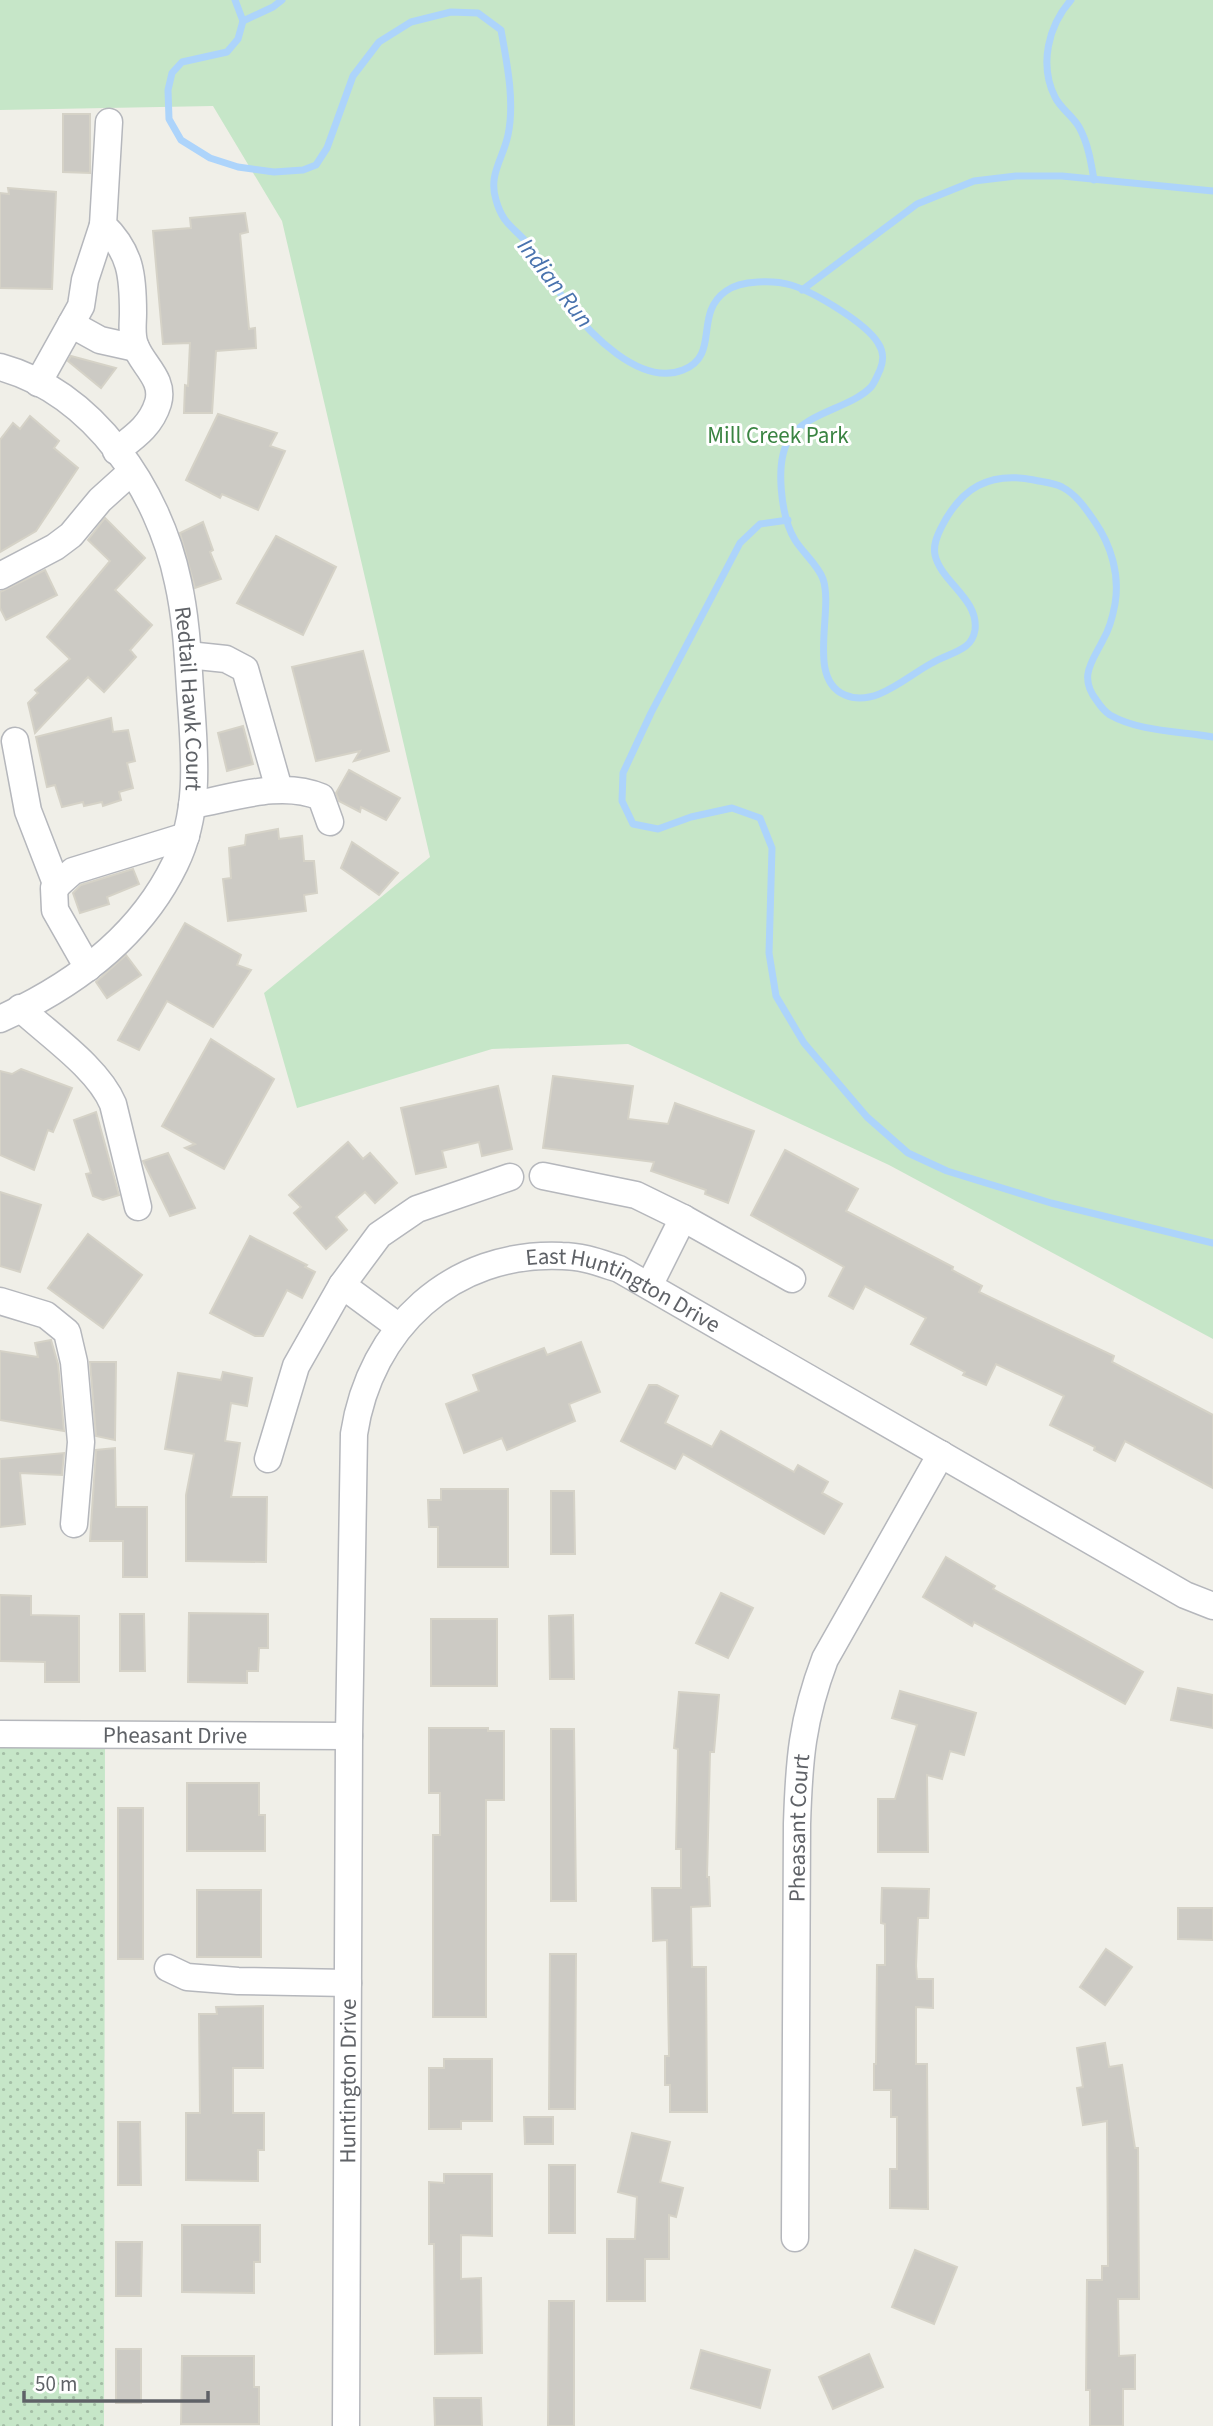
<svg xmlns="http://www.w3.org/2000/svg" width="1213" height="2426" font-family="'Source Sans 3',sans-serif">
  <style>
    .grass { fill: url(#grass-dots) }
    .park { fill: #c6e6c8 }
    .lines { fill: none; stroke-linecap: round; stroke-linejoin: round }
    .stream { stroke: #add4fb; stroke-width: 7 }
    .building { fill: #cccac4; stroke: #d5d2c7; stroke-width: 2 }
    .minor-casing { stroke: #b5b7bc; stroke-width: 29 }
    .minor { stroke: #fff; stroke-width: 26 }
    .labels { text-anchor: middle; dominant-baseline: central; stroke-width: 6; stroke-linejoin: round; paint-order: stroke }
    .park-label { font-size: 23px; fill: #3a8442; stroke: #fff }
    .street-label { font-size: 23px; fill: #5f6267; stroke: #fff }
    .water-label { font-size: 24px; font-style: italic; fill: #4973ae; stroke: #fff }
  </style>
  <defs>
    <pattern id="grass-dots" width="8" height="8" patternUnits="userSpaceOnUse" patternTransform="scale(1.75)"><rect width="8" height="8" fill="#c6e6c8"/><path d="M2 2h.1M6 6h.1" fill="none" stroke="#a4bea6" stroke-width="1.8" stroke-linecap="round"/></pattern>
  </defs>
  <rect width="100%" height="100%" fill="#f0efe8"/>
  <path class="grass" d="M0,1734L105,1735L104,2426H0Z"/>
  <path class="park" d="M0,0H1213V1339L889,1165L628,1044L492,1049L297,1108L264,993L430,857L282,221L213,106L0,110Z"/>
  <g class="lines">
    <g class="stream">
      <path d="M235,0L243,21L238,39L227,52L182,62L172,73L168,90L169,119L181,140L210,158L238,167L274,172L303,170L316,165L327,148L353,76L379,42L411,22L451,12L478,13L501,30C507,63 515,102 508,135C503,159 488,175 496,200C503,225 514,227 529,245C543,262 553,284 566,302C589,333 640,387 683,370C721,355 693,314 726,291C741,280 774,280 791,285C814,292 866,323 878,343C884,352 884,360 880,370C877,376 875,382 871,387C851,408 807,412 790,438C774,461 781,517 795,540C803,553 818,565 823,579C834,611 806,679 845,695C875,708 907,676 932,663C942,657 957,653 966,646C971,642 974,636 975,630C979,599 941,582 935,555C933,545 937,536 941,528C961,488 989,471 1034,480C1043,482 1054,483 1062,487C1077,495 1086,509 1095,522C1111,545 1120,575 1115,604C1113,615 1109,630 1103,640C1092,662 1078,677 1097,701C1101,707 1104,711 1110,715C1140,732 1180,731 1213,737"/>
      <path d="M1071,0C1048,26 1039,65 1055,97C1060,108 1073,116 1079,127C1088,143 1091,162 1094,180"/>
      <path d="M243,21L273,7L282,0"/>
      <path d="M802,290L917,204L974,181L1016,176H1062L1213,191"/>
      <path d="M788,520L760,524L740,543L651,713L623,773L622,801L633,824L658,829L691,817L732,808L760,818L772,848L769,953L776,996L804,1043L867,1117L908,1153L947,1171L1051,1203L1213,1243"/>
    </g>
  </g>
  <g class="building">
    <path d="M63,114H90V173L63,172Z"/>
    <path d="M8,188L56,192L52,289L0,288V193L9,194Z"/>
    <path d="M245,213L248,232L240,234L249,329L255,328L256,348L216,351L212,413H184L185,385L188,386L190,343L163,344L153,231L191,228L190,218Z"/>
    <path d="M71,356L116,368L101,388L68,361Z"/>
    <path d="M218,414L277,433L270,446L285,451L258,510L222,494L220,498L186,480Z"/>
    <path d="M30,416L59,441L54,448L78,468L36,531L0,552V440L13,423L20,429Z"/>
    <path d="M105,518L145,558L115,590L152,625L130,650L136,657L104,692L88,677L35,733L28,703L38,693L35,690L70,659L47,637L110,561L88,540Z"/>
    <path d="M203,522L213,550L210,552L221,579L195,588L180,533Z"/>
    <path d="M276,536L336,567L303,635L237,603Z"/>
    <path d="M45,570L57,595L6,620L0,608V592Z"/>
    <path d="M363,651L389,751L354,761L360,751L316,761L292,667Z"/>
    <path d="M111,718L113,732L128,730L135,761L127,763L133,788L119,792L121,800L103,806L102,802L84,806L83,802L62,807L55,785L47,787L36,737Z"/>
    <path d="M243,726L253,764L227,771L218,733Z"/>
    <path d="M349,770L400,798L386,820L361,807L360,812L339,801L336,793Z"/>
    <path d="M278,829L279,839L302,836L304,861H314L317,893L304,895L306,911L228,921L223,879L231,878L229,848L245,845L246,835Z"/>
    <path d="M352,842L398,873L379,895L341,868Z"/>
    <path d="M133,869L139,884L107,897L109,904L80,913L73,893L81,885Z"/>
    <path d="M185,923L241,955L237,965L251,970L213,1027L167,1001L139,1050L118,1040Z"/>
    <path d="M126,955L141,975L107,998L96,982Z"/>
    <path d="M211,1039L274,1079L224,1169L185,1148L195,1144L162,1126Z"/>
    <path d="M21,1069L72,1088L53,1132L48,1130L34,1170L0,1155V1071L12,1074Z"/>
    <path d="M553,1076L633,1086L628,1119L668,1124L675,1103L754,1131L728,1203L705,1194L706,1190L651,1171L654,1162L543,1148Z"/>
    <path d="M498,1086L512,1149L482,1156L479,1142L442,1151L446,1167L416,1174L401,1108Z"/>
    <path d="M96,1112L119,1195L103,1200L93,1196L86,1174L91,1173L74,1120Z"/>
    <path d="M348,1142L363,1159L370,1153L397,1183L375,1203L365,1192L336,1217L347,1230L326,1249L294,1213L301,1207L289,1195Z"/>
    <path d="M785,1150L858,1189L846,1211L953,1267L952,1270L982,1286L979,1292L1114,1356L1112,1362L1213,1415V1488L1125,1441L1115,1461L1094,1450L1095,1447L1050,1425L1064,1396L996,1364L986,1385L963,1375L965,1372L911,1344L926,1318L865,1286L853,1309L829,1296L844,1267L751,1215Z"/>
    <path d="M168,1153L195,1208L170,1216L143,1161Z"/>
    <path d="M0,1192L41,1205L20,1272L0,1266Z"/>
    <path d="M88,1234L142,1275L103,1328L48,1288Z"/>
    <path d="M250,1236L307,1265L305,1267L315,1272L302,1298L287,1290L263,1336H255L210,1313Z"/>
    <path d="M51,1340L58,1364L64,1431L0,1420V1351L38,1357L35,1343Z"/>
    <path d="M581,1342L600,1392L569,1404L575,1421L507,1450L502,1438L464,1453L446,1404L479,1391L473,1375L544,1348L547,1355Z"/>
    <path d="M90,1362H116L115,1440L96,1436Z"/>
    <path d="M223,1372L252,1378L247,1406L231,1403L225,1441L240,1443L231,1497H267L266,1562L186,1561V1495L194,1454L165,1449L178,1373L221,1380Z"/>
    <path d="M649,1385H657L678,1396L665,1423L712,1447L721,1431L794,1472L798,1465L828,1482L822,1493L842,1504L824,1534L683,1454L675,1469L621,1441Z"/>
    <path d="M115,1448L116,1507H147V1577H123V1541H90L96,1450Z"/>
    <path d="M64,1453L62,1475L20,1473L25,1524L0,1527V1459Z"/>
    <path d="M441,1489H508V1567H438V1527H429L428,1500H441Z"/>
    <path d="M551,1491H574L575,1554H551Z"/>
    <path d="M946,1557L995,1586L993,1589L1143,1672L1125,1704L974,1622L972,1626L923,1597Z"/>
    <path d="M721,1593L753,1608L728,1658L696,1643Z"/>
    <path d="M0,1595L31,1596V1615L79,1616V1682H45V1662L0,1661Z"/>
    <path d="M189,1613L268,1614V1648H259L258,1671H247V1683L188,1682Z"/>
    <path d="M120,1614H144L145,1671H120Z"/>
    <path d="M573,1615L574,1679H550L549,1616Z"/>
    <rect x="431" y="1619" width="66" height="67"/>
    <path d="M1178,1688L1213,1695V1728L1171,1720Z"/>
    <path d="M900,1691L976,1713L964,1755L950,1751L942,1779L927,1775L928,1852H878V1799H895L917,1725L892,1718Z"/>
    <path d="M679,1692L719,1695L714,1752H710L707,1877H709L710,1906L691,1907L692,1967H706L707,2112H670V2085H665V2056H669L667,1940L653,1941L652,1888H681V1849H676L678,1749L674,1748Z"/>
    <path d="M429,1728H488V1731H504V1800H486V2017H433V1835H440V1793H429Z"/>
    <path d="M551,1729H574L576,1901H551Z"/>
    <path d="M187,1783H259V1815H265V1851H187Z"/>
    <rect x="118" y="1808" width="25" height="151"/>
    <path d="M882,1888L929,1889L928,1918H918L916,1966L917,1979H933V2008L916,2007V2064H927L928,2209L890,2208V2169H897V2117H891V2090H874V2064H876L877,1965H885V1924L881,1923Z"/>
    <rect x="197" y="1890" width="64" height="67"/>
    <path d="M1178,1908H1213V1940L1178,1939Z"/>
    <path d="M1106,1949L1132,1967L1105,2005L1080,1987Z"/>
    <path d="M550,1954H576L575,2109H549Z"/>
    <path d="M263,2006V2068H233V2113H264V2150H258V2181L186,2180V2113H200L199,2014H217L216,2007Z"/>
    <path d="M1105,2043L1109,2067L1122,2065L1135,2148H1138L1139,2299H1118L1119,2356L1135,2355V2389H1123V2426H1090V2390H1086L1087,2280H1102V2266H1108L1107,2121L1083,2125L1077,2088L1083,2087L1077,2048Z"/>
    <path d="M444,2059H492V2121H461V2129H429V2068H444Z"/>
    <path d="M524,2117H553V2144H525Z"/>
    <path d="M118,2122H140L141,2185H118Z"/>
    <path d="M632,2133L670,2142L660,2182L683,2188L676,2217L669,2215V2259H645V2301H607V2239H635L637,2197L618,2192Z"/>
    <rect x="549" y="2165" width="26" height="68"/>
    <path d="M444,2174H492V2236L461,2235V2279L481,2278L482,2353L435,2354L434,2244H429V2182L444,2183Z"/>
    <path d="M182,2225H260V2262H254V2293L182,2292Z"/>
    <path d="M116,2242H142L141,2296H116Z"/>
    <path d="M915,2250L957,2267L934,2324L892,2307Z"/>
    <path d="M549,2301H574V2426H548Z"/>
    <rect x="116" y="2349" width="25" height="54"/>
    <path d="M701,2350L770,2370L760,2408L691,2388Z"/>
    <path d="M869,2354L883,2387L833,2409L819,2377Z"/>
    <path d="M182,2356H254V2387H259V2424H181Z"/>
    <path d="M434,2398H481L482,2426H435Z"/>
  </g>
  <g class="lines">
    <defs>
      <g id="minor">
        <path d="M109,122L103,225C131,252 133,276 133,313C133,324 131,335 135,345C142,365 165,379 158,403C151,426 134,437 116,451"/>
        <path d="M71,324L100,340L136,348"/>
        <path id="s1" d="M0,367C94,393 159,490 178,582C187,622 188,662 191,703C195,758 200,813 175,864C139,938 73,986 0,1019"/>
        <path d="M38,383L81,306L85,280L103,225"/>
        <path d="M0,576L55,547L71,535L100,500L131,472"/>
        <path d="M188,655L226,659L245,669L279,789"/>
        <path d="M15,741L28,811L57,886"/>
        <path d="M192,805C233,798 281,780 321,797L330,822"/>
        <path d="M88,968L55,910L54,888L73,871L186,836"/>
        <path d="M20,1008C49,1035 98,1068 113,1104L138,1207"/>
        <path d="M543,1176L636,1195L683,1218L792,1279"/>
        <path d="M650,1284L683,1218"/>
        <path d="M342,1285L399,1327"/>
        <path d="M0,1301L46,1315L67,1332L74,1362L81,1442L74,1524"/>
        <path d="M268,1459L296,1366L342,1285L379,1235L417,1209L510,1177"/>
        <path id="s2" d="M0,1734L349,1736"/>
        <path d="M168,1968L187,1977L238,1981L348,1983"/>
        <path id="s3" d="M795,2238L797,1824C799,1760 802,1720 825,1659L941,1454"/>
        <path id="s4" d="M346,2426L349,1736L354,1434C370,1328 452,1251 562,1256C582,1256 600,1263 619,1269L1185,1595L1213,1606"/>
      </g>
    </defs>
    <use href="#minor" class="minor-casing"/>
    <use href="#minor" class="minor"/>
  </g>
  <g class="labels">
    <g class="park-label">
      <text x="778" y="435">Mill Creek Park</text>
    </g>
    <g class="street-label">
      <text stroke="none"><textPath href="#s1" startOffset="410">Redtail Hawk Court</textPath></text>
      <text stroke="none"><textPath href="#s4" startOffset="1362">East Huntington Drive</textPath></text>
      <text stroke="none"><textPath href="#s2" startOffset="175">Pheasant Drive</textPath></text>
      <text stroke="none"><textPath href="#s3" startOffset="410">Pheasant Court</textPath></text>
      <text stroke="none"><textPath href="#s4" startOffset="345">Huntington Drive</textPath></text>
    </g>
    <g class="water-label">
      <text transform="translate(555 283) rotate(52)">Indian Run</text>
    </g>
  </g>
  <path d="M24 2391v10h184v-10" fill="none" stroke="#5f6267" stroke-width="3.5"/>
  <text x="35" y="2391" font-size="21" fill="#5f6267" stroke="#ffffff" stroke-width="5" paint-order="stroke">50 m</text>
</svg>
